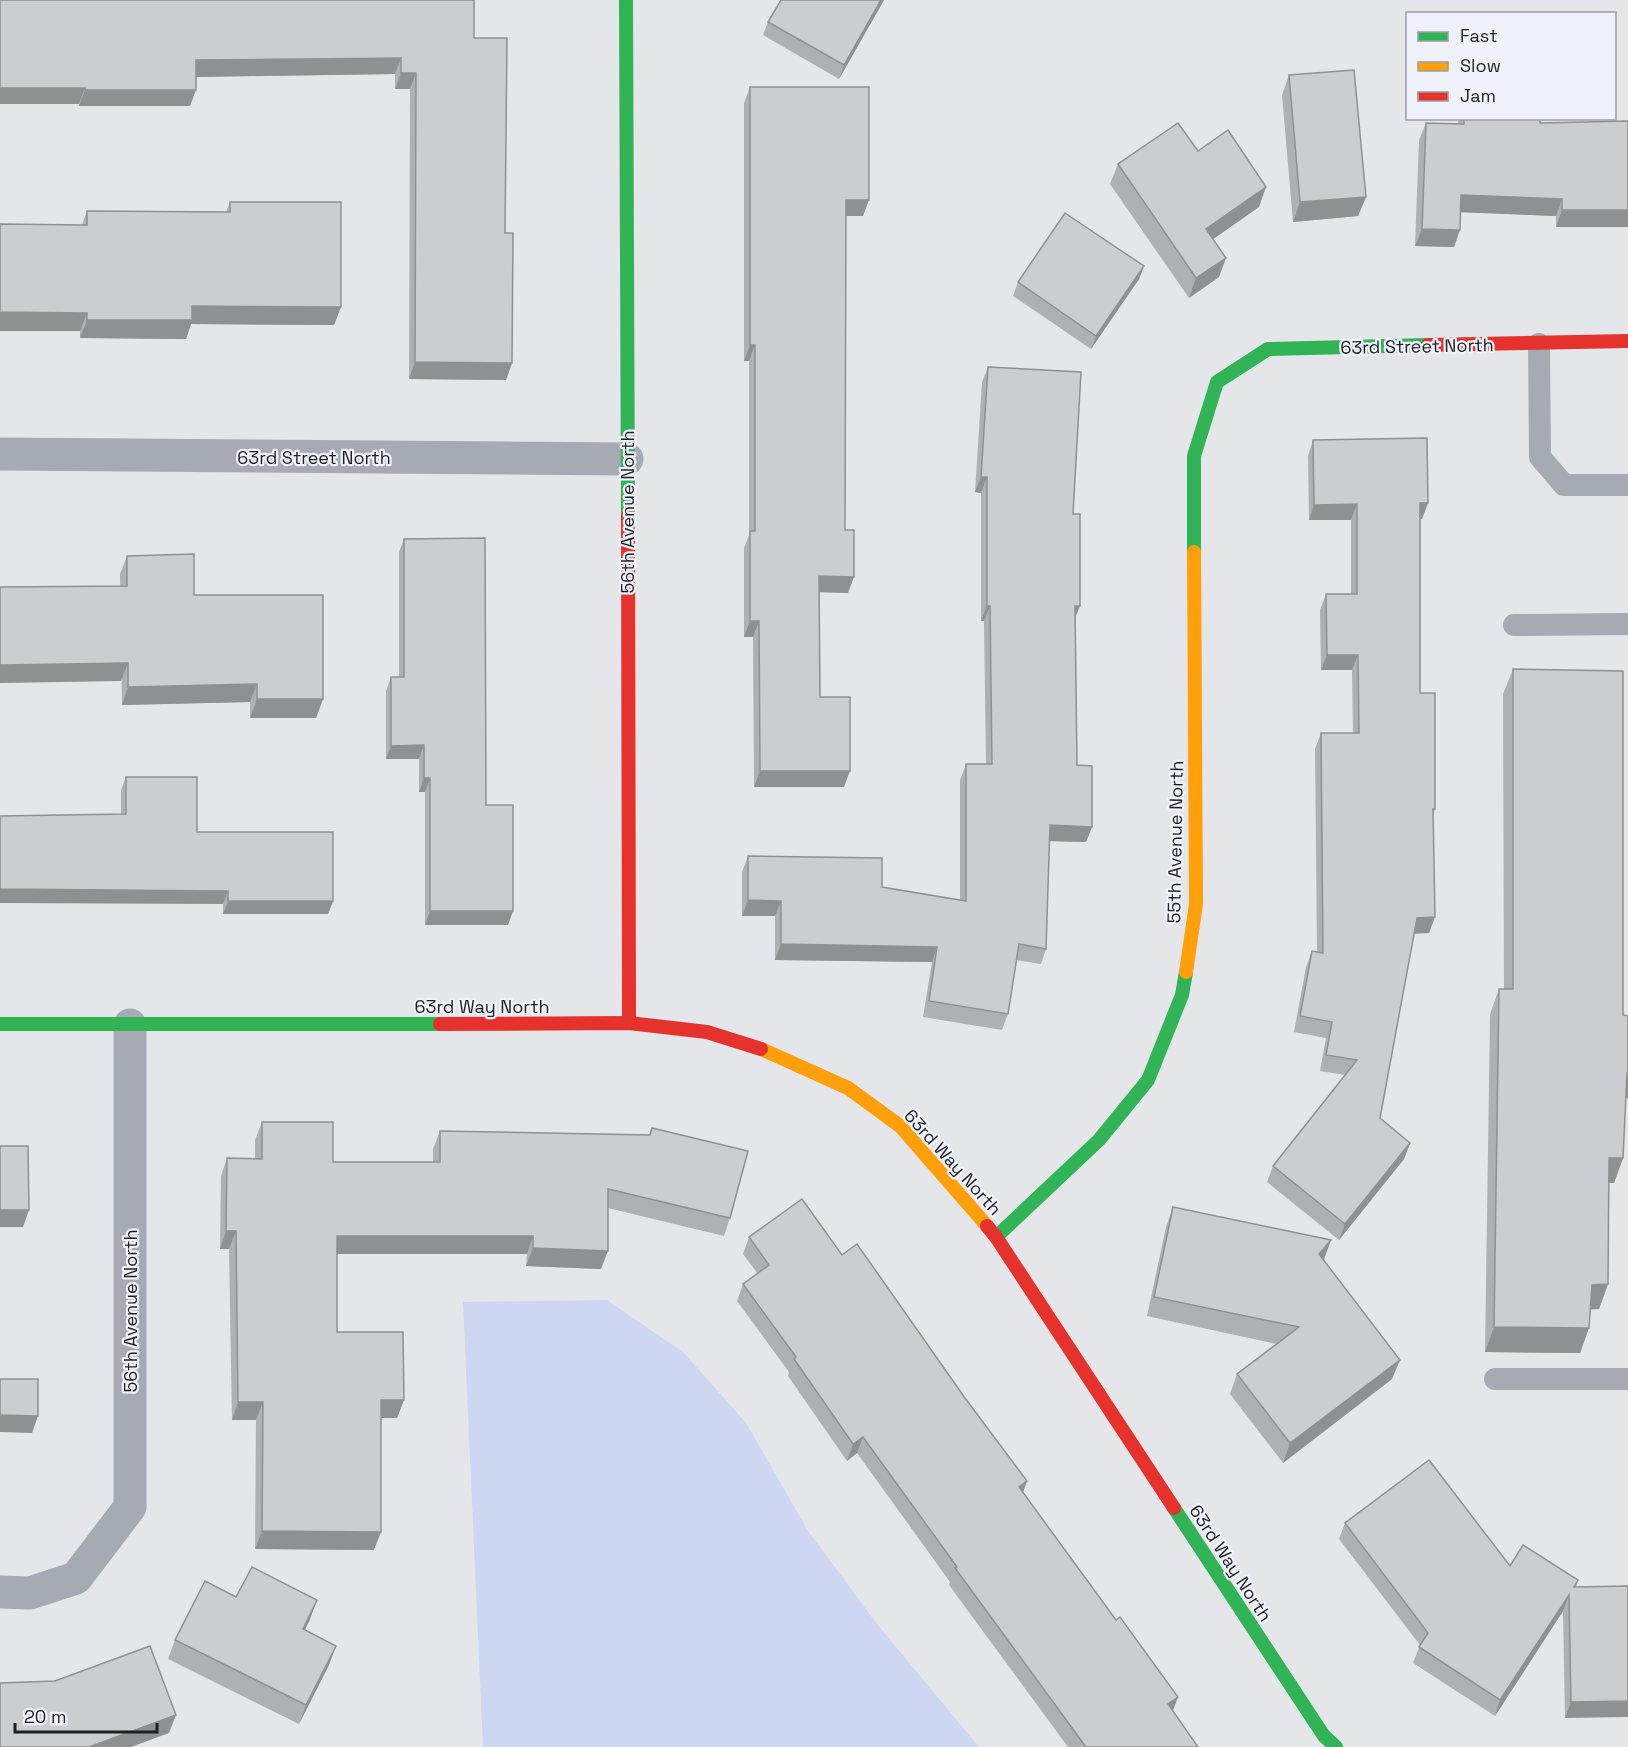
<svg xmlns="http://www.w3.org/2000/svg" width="1628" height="1747" font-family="'Space Grotesk',sans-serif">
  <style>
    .green { fill: #cdd7f2 }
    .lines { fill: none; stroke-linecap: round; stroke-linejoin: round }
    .lane { stroke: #a6aab2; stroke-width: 22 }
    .street { stroke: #a6aab2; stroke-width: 33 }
    .fast { stroke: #30b455; stroke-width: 14 }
    .slow { stroke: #ff9f0a; stroke-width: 14 }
    .jam { stroke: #e5322d; stroke-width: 14 }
    .wall { fill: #afb0b3 }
    .shaded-wall { fill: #8f9092 }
    .building { fill: #cccdd0; stroke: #8f9092; stroke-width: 1.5 }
    .labels { text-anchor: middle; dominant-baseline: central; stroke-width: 4.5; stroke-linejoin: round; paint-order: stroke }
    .street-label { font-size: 18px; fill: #1e1f22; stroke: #eff2fa }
  </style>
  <rect width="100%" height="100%" fill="#e5e6ea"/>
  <path class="green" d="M607,1300L684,1353L746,1423L808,1531L877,1624L979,1747H483L463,1302Z"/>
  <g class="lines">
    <g class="lane">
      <path d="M1539,344L1540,457L1564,485H1628"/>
      <path d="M1514,625L1628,624"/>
      <path d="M1495,1379H1628"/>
    </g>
    <g class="street">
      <path d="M0,454L627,459"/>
      <path d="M0,1592L30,1593L76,1578L130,1507V1025"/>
    </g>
    <g class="fast">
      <path d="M626,0L628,516"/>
      <path d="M1194,552V456L1217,382L1268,349L1428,345"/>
      <path d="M0,1024H440"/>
      <path d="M996,1237L1099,1140L1148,1080L1182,995L1186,972"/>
      <path d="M1174,1508L1324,1736L1336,1747"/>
    </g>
    <g class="slow">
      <path d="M1186,972L1196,904L1194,552"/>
      <path d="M761,1049L848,1088L900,1126L987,1226"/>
    </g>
    <g class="jam">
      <path d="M1428,345L1628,341"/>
      <path d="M628,516L629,1023"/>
      <path d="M440,1024L629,1023L707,1032L761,1049"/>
      <path d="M987,1226L996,1237L1174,1508"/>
    </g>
  </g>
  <g class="wall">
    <path d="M0,0L474,38L505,233L512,363L506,380L409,379L410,89H395V74L196,77L190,106H79V104H0Z"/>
    <path d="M781,0H884L839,79L763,35L768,22Z"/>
    <path d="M1289,75L1366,197L1358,216L1293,222L1282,95Z"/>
    <path d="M750,87L863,216H846L845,530L848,593L819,592L820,697L844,787H754L753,637H744V548L749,535V361H744V103Z"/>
    <path d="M1458,118H1540V123L1628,227H1556V216L1461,212L1454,247L1415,246L1419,140L1426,123L1458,124Z"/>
    <path d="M1198,151L1259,207L1213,239L1219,277L1189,298L1110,184L1118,164Z"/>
    <path d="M230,202L341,307L334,325L191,324L186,339L80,338V331H0V224L82,225L87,211L226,212Z"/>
    <path d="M1144,266L1139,279L1091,349L1013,296L1018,282Z"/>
    <path d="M988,367L1073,514L1077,765L1092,827L1086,842L1049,841L1046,949L1041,964L1016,960L1008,1014L1002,1030L923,1017L932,962L775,960V916H742V872L748,856L882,887L960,900V780L966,764H986L984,621H981V493L975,492L982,382Z"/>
    <path d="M1313,440L1422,519H1420V693L1435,809L1433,816L1429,933H1414L1380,1118L1410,1143L1404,1159L1339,1240L1267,1182L1273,1166L1345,1075L1320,1071L1326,1038L1294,1032L1306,967L1312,951L1317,952L1315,749L1321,733H1353L1352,670H1321L1320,610L1326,594H1351V520H1309L1308,456Z"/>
    <path d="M404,539L486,805L508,925H425V792H419V759H386V691L391,677H399V552Z"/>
    <path d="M127,556L194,595L323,699L316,718H250V702L122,705L120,574Z"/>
    <path d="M1513,669L1623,1015L1626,1098L1623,1158L1614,1183H1609L1608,1284L1599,1309H1590L1589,1328L1580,1353L1485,1352L1490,1014L1499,989H1504L1503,694Z"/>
    <path d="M126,777L197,832L333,901L328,914H223V904L121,814V790Z"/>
    <path d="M262,1122L333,1162H433V1149L440,1131L649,1135L652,1128L730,1218L724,1236L608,1208L601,1269L526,1266L527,1254H337V1332L404,1400L397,1418H381L374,1550L255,1549L256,1420H232L229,1249H220L221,1176L227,1158L255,1159V1140Z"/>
    <path d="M1173,1207L1331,1240L1324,1259L1392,1379L1283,1463L1230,1394L1237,1374L1277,1344L1147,1316L1166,1227Z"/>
    <path d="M749,1237L842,1255L965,1398L1027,1481L1023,1492L1116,1620L1178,1697L1173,1711L1198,1747H1068L949,1585L950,1582L857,1453L847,1461L788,1376L789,1372L737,1301L743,1284L758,1274L743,1254Z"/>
    <path d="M1345,1523L1510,1566L1578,1580L1576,1587L1628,1586L1565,1718L1563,1611L1495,1716L1413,1663L1420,1645L1339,1539Z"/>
    <path d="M236,1597L310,1619L305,1630L329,1665L299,1724L168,1659L175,1640Z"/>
  </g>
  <g class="shaded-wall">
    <path d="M881,0H884L839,79L844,65Z"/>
    <path d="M401,58L395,74L190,77L196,60Z"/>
    <path d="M401,73H416L410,89H395Z"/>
    <path d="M0,88H85L79,104H0Z"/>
    <path d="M85,90H196L190,106H79Z"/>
    <path d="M1266,187L1259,207L1199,249L1206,229Z"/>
    <path d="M1461,195L1562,199L1556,216L1455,212Z"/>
    <path d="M1366,197L1358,216L1293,222L1300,202Z"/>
    <path d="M846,200H869L863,216H840Z"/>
    <path d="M1562,210H1628V227H1556Z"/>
    <path d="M1422,229L1460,230L1454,247L1415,246Z"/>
    <path d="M1226,258L1219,277L1189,298L1196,278Z"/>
    <path d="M1144,266L1139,279L1091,349L1096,336Z"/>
    <path d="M192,306L341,307L334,325L191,324L186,339L80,338L87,320Z"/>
    <path d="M0,312L87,313L80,331H0Z"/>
    <path d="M750,345H755L749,361H744Z"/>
    <path d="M415,362L512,363L506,380L409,379Z"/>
    <path d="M981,477H987L981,493L975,492Z"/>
    <path d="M1420,503H1428L1422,519H1414Z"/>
    <path d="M1357,504L1351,520H1309L1314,505Z"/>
    <path d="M819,576L854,577L848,593L813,592Z"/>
    <path d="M987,606H990L984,621H981Z"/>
    <path d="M1075,606H1080L1074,621Z"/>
    <path d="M750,621H759L753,637H744Z"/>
    <path d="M1327,655H1358L1352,670H1321Z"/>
    <path d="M128,663L121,681L0,683V665Z"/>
    <path d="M257,684L250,702L122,705L128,687Z"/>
    <path d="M257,699H323L316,718H250Z"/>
    <path d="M424,745L419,759H386L391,746Z"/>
    <path d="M760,771H850L844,787H754Z"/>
    <path d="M424,778H430L425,792H419Z"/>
    <path d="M1050,825L1092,827L1086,842L1044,841Z"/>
    <path d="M0,889L228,891L223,904L0,903Z"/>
    <path d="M748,900L781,901L775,916H742Z"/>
    <path d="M228,901H333L328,914H223Z"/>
    <path d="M430,911H513L508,925H425Z"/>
    <path d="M1435,917L1429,933L1412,934L1417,918Z"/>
    <path d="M781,944L937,947L932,962L775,960Z"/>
    <path d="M1627,1073H1628V1098H1618Z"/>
    <path d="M1410,1143L1404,1159L1339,1240L1345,1224Z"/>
    <path d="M1609,1158H1623L1614,1183H1600Z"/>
    <path d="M0,1210H29L23,1227H0Z"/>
    <path d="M226,1231H236L229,1249H220Z"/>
    <path d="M337,1236H533L527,1254H330Z"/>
    <path d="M1331,1240L1324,1259L1319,1254Z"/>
    <path d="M533,1248L608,1251L601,1269L526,1266Z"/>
    <path d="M1608,1284L1599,1309L1583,1310L1592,1285Z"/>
    <path d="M1494,1327L1589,1328L1580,1353L1485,1352Z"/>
    <path d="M1400,1360L1392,1379L1283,1463L1290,1443Z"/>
    <path d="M381,1400H404L397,1418H374Z"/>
    <path d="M238,1402H263L256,1420H232Z"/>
    <path d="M0,1415L38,1416L32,1433L0,1432Z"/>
    <path d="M863,1437L857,1453L847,1461L853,1444Z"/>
    <path d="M1027,1481L1021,1498L1019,1487Z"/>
    <path d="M262,1531L381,1532L374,1550L255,1549Z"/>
    <path d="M1569,1595L1563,1611L1495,1716L1500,1700Z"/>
    <path d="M317,1600L310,1619L296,1648L303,1629Z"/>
    <path d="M336,1646L329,1665L299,1724L306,1705Z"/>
    <path d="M1178,1697L1171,1714L1168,1704Z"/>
    <path d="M1628,1701V1717L1565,1718L1571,1702Z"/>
    <path d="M176,1715L169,1733L131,1747H89Z"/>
  </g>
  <g class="building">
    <path d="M0,0H474V38H507L505,233H513L512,363L415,362L416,73H401V58L196,60V90H85V88H0Z"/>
    <path d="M781,0H881L844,65L768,22Z"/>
    <path d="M1354,70L1366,197L1300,202L1289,75Z"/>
    <path d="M750,87H869V200H846L845,530H854V577L819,576L820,697H850V771H760L759,621H750V531H755V345H750Z"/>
    <path d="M1464,118H1540V123L1628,121V210H1562V199L1461,195L1460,230L1422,229L1426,123L1464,124Z"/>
    <path d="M1178,123L1198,151L1228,130L1266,187L1206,229L1226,258L1196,278L1118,164Z"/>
    <path d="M230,202H341V307L192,306V320H87V313L0,312V224L87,225V211L230,212Z"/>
    <path d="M1065,213L1144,266L1096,336L1018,282Z"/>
    <path d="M988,367L1081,372L1073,514H1080V606H1075L1077,765L1092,766V827L1050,825L1046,949L1019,944L1008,1014L929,1001L937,947L781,944V901L748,900V856L882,858V887L966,901V764H992L990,606H987V477H981Z"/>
    <path d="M1427,438L1428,503H1420V693H1435V809H1433L1435,917L1417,918L1380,1118L1410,1143L1345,1224L1273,1166L1357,1060L1326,1055L1332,1022L1300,1016L1312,951L1323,953L1321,733H1359L1358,655H1327L1326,594H1357V504L1314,505L1313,440Z"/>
    <path d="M485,538L486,805H513V911H430V778H424V745L391,746V677H404V539Z"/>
    <path d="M194,554V595H323V699H257V684L128,687V663L0,665V587L127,586V556Z"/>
    <path d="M1513,669L1623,671V1015L1628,1016V1073H1627L1623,1158H1609L1608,1284L1592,1285L1589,1328L1494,1327L1499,989H1513Z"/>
    <path d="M126,777H197V832H333V901H228V891L0,889V816L126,814Z"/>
    <path d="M262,1122H333V1162H440V1131L650,1135L652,1128L748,1151L730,1218L608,1189V1251L533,1248V1236H337V1332H403L404,1400H381V1532L262,1531L263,1402H238L236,1231H226L227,1158L262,1159Z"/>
    <path d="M0,1146H28L29,1210H0Z"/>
    <path d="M802,1199L842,1255L857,1244L965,1398L1027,1481L1019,1487L1116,1620L1120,1617L1178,1697L1168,1704L1198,1747H1086L955,1568L957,1567L863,1437L853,1444L794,1359L796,1357L743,1284L769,1265L749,1237Z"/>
    <path d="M1173,1207L1331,1240L1319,1254L1400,1360L1290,1443L1237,1374L1299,1327L1154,1297Z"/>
    <path d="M0,1379H38V1416L0,1415Z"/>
    <path d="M1429,1460L1510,1566L1523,1545L1578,1580L1574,1587L1628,1586V1701L1571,1702L1569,1595L1500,1700L1419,1647L1428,1633L1345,1523Z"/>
    <path d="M252,1567L317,1600L303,1629L336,1646L306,1705L175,1640L205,1581L236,1597Z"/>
    <path d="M150,1646L176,1715L89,1747H0V1683L55,1681Z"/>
  </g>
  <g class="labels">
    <g class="street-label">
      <text transform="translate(1417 346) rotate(-1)">63rd Street North</text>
      <text x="314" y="457">63rd Street North</text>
      <text transform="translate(627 512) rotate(-90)">56th Avenue North</text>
      <text transform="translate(1175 842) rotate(-89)">55th Avenue North</text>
      <text x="482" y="1006">63rd Way North</text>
      <text transform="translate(953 1162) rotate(48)">63rd Way North</text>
      <text transform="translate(130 1311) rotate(-90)">56th Avenue North</text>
      <text transform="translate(1231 1563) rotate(57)">63rd Way North</text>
    </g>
  </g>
  <rect x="1406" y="12" width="210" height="108" fill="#eff2fa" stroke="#9b9ea4" stroke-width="1.5"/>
  <rect x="1418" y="32" width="30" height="9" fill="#30b455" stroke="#9b9ea4" stroke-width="1.5"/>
  <text x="1460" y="42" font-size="18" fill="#1e1f22">Fast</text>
  <rect x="1418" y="62" width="30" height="9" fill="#ff9f0a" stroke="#9b9ea4" stroke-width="1.5"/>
  <text x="1460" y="72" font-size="18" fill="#1e1f22">Slow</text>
  <rect x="1418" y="92" width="30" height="9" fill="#e5322d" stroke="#9b9ea4" stroke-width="1.5"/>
  <text x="1460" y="102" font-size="18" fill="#1e1f22">Jam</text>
  <path d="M15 1723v9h142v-9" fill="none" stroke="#1e1f22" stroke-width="3"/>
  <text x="24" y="1723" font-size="18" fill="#1e1f22" stroke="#eff2fa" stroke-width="4.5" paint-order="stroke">20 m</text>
</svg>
